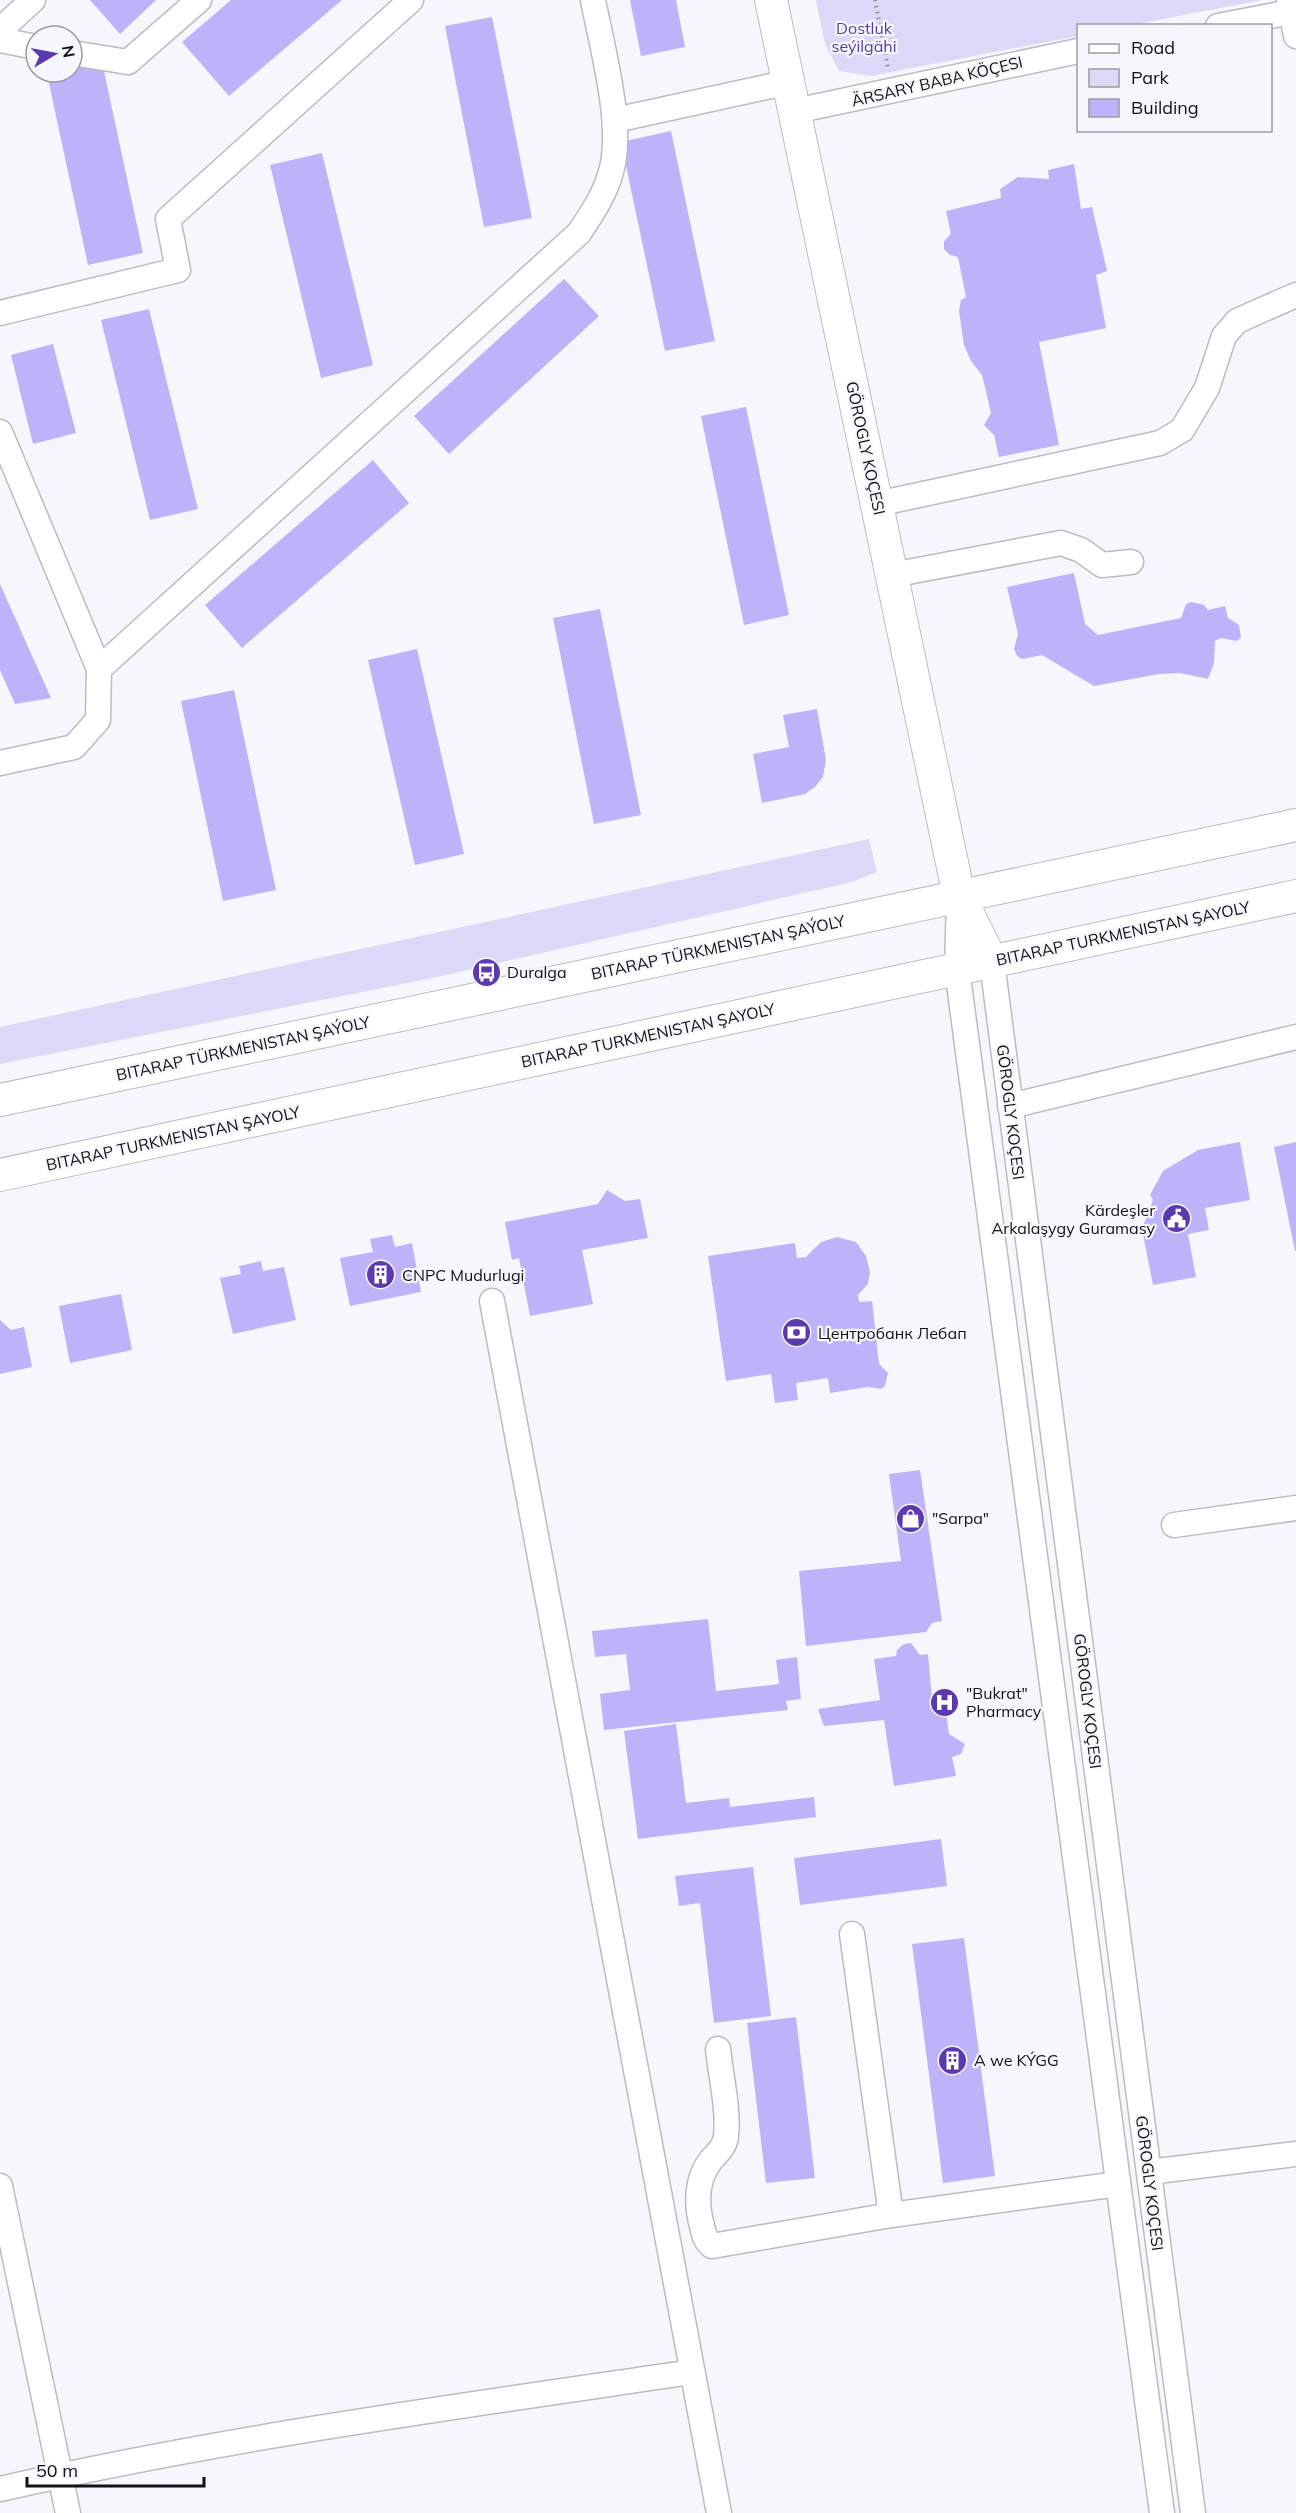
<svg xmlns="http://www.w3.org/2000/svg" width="1296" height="2513" font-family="Mulish,sans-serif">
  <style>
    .green { fill: #dcd9f8 }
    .building { fill: #bcb3fb }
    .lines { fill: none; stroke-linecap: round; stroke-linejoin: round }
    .minor-casing { stroke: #bcbbc2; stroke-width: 27 }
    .major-casing { stroke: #bcbbc2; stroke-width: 34 }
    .path { stroke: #919197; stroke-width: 4; stroke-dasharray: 1.5 4.5; stroke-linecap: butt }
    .minor { stroke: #fff; stroke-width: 24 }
    .major { stroke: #fff; stroke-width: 32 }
    .labels { text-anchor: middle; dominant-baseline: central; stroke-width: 4.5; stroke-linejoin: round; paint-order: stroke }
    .park-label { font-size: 16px; fill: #553ca2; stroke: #f6f6fd }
    .street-label { font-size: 16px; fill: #121215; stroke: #f6f6fd }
    .poi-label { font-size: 16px; fill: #121215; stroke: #f6f6fd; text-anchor: start }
  </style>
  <rect width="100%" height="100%" fill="#f6f6fd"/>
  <g class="green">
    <path d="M816,0H1263L1132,25L1078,26V36L871,76L839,71L825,44Z"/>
    <path d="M869,839L877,872L852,882L428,979L0,1064V1027Z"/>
  </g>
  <g class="building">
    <path d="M90,0H156L120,34Z"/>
    <path d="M231,0H342L229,96L182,42Z"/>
    <path d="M630,0H676L685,47L641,56Z"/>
    <path d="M492,17L532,218L484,227L445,26Z"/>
    <path d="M102,62L143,253L88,265L47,74L72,72V69Z"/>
    <path d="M671,131L715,341L665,351L621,142Z"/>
    <path d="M322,153L373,365L321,378L270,165Z"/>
    <path d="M1074,164L1081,209L1092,207L1107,271L1096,275L1106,328L1039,342L1059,445L999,457L994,435L984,425L991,413L982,375L971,361L964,345L959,311L961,300L966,297L958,257L950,255L944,249V241L951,234L946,211L1001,198L1000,189L1018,177L1049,179L1048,170Z"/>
    <path d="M564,279L599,316L449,454L414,416Z"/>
    <path d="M149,309L198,509L150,520L101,320Z"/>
    <path d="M53,344L76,433L33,444L11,355Z"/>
    <path d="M746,407L789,615L744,625L701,416Z"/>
    <path d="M373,460L409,503L242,648L205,605Z"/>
    <path d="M1074,573L1085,624L1098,635L1181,618L1186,604L1191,602L1204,605L1208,610L1225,606L1228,618L1239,625L1241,637L1237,641L1221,638L1215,641L1214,663L1208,679L1180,673L1159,674L1094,686L1042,655L1022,659L1017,656L1014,649L1018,634L1007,587Z"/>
    <path d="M0,584L51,698L15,704L0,670Z"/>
    <path d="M600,609L641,815L594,824L553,618Z"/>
    <path d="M417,649L464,854L415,865L368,660Z"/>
    <path d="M234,690L276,890L223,901L181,701Z"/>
    <path d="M817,709L826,760L823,777L815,787L805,794L762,803L753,754L789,747L783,715Z"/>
    <path d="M1240,1142L1250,1200L1205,1208L1209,1230L1188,1234L1196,1277L1153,1285L1142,1229L1153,1200L1150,1195L1163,1171L1198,1150Z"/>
    <path d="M1296,1142V1251H1295L1274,1147Z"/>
    <path d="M607,1190L625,1201L640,1199L648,1238L582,1250L593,1304L530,1316L519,1258L512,1260L505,1222L598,1204Z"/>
    <path d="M392,1235L395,1247L412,1243L421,1292L350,1306L340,1258L373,1252L370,1239Z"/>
    <path d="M837,1237L856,1242L866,1256L870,1272L868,1284L858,1295L859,1302L872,1301L879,1364L888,1373L885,1386L881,1389L868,1387L830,1393L828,1378L796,1383L798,1400L775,1403L771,1374L726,1381L708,1256L795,1243L797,1258L806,1257L821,1242Z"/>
    <path d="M261,1261L263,1271L284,1267L296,1320L233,1334L220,1278L241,1274L239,1266Z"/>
    <path d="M121,1294L132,1350L70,1363L59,1306Z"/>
    <path d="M0,1320L11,1330L24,1327L32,1367L0,1374Z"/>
    <path d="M920,1470L942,1621L932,1623L926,1632L806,1646L799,1571L901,1561L889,1474Z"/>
    <path d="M708,1619L716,1691L779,1684L776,1660L797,1657L801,1699L786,1701L788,1710L604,1730L600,1694L630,1690L626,1654L595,1657L592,1631Z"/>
    <path d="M911,1643L920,1655L928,1654L932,1700L945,1702L949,1734L965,1744L961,1754L952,1757L956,1776L894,1786L884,1720L824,1726L818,1709L880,1700L874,1659L896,1656L897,1650L904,1644Z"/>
    <path d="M676,1724L686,1803L729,1798L730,1807L814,1797L816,1817L638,1839L624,1731Z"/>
    <path d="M941,1839L947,1886L800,1905L794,1858Z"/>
    <path d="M753,1867L771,2016L714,2023L700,1903L679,1906L675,1876Z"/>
    <path d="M964,1938L995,2176L943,2183L912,1944Z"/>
    <path d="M796,2017L815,2178L766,2183L747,2023Z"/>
  </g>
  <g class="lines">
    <defs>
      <g id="minor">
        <path d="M1289,0L1296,36"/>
        <path d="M1218,26L1296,11"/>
        <path d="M0,30L33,0"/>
        <path d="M0,40L36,47"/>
        <path d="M72,53L128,62L199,0"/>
        <path d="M795,111L1078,51"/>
        <path d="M615,120L789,82"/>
        <path d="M0,313L178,270L168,219L411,0"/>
        <path d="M0,432L99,669"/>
        <path d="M877,504L1160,443L1182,430L1207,388L1224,336L1237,321L1296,295"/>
        <path d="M892,575L1061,543L1081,550L1102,565L1131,562"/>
        <path d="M0,763L74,747L98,720L99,669L579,233C593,212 606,193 612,168C623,122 602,47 593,0"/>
        <path d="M959,899L957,969L1162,2513"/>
        <path d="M992,962L1193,2513"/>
        <path d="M1010,1106L1296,1037"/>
        <path d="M492,1301L719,2513"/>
        <path d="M1174,1525L1296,1508"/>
        <path d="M852,1934L891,2215"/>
        <path d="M718,2049C721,2078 729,2109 726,2137C724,2148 718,2152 711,2160C696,2179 696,2204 702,2226C704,2234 705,2241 712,2246L891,2215L1118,2184"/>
        <path d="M1149,2172L1296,2154"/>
        <path d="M0,2186L68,2513"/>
        <path d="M0,2489C228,2437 461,2406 692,2372"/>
      </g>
      <g id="major">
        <path d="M771,0L959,896L992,962"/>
        <path d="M0,1100L1296,825"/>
        <path d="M0,1175L1296,896"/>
      </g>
    </defs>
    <use href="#minor" class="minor-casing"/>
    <use href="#major" class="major-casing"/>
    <path class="path" d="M875,0L888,68"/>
    <use href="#minor" class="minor"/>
    <use href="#major" class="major"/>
  </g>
  <defs>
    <symbol id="bus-disc" viewBox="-11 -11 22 22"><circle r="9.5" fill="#5a39b1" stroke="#f6f6fd"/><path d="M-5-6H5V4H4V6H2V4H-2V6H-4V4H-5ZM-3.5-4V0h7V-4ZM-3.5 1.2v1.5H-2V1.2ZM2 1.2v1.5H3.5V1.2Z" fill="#fff"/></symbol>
    <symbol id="civic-disc" viewBox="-11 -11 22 22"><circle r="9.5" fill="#5a39b1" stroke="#f6f6fd"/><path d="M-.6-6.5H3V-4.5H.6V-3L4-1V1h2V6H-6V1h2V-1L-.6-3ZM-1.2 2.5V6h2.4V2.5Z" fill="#fff"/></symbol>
    <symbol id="building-disc" viewBox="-11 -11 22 22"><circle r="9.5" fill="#5a39b1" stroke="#f6f6fd"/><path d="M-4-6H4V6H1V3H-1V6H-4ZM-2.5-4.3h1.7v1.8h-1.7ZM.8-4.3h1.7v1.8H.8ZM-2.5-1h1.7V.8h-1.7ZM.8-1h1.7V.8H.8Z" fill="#fff"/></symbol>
    <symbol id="bank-disc" viewBox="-11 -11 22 22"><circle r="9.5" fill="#5a39b1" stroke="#f6f6fd"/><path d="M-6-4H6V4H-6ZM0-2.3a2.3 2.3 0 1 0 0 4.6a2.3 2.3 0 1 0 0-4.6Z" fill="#fff"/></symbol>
    <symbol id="shop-disc" viewBox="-11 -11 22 22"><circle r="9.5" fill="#5a39b1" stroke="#f6f6fd"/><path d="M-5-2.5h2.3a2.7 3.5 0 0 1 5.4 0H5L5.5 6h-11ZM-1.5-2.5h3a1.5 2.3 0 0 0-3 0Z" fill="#fff"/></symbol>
    <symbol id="hospital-disc" viewBox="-11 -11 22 22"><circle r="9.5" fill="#5a39b1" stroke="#f6f6fd"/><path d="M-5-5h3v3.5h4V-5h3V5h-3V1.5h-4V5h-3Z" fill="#fff"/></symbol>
  </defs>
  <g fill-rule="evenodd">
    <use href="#bus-disc" x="470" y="956" width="33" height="33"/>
    <use href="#civic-disc" x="1160" y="1202" width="33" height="33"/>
    <use href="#building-disc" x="364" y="1258" width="33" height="33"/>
    <use href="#bank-disc" x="780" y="1316" width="33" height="33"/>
    <use href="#shop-disc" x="894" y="1502" width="33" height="33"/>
    <use href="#hospital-disc" x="928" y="1686" width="33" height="33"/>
    <use href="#building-disc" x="936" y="2044" width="33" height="33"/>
  </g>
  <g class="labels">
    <g class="park-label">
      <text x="864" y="28">Dostluk<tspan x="864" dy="18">seýilgähi</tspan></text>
    </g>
    <g class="street-label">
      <text transform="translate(937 81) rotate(-13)">ÄRSARY BABA KÖÇESI</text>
      <text transform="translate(866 448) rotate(78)">GÖROGLY KOÇESI</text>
      <text transform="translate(1123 933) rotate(-12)">BITARAP TURKMENISTAN ŞAYOLY</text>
      <text transform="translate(718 947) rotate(-12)">BITARAP TÜRKMENISTAN ŞAÝOLY</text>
      <text transform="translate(648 1035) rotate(-12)">BITARAP TURKMENISTAN ŞAYOLY</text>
      <text transform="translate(243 1048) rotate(-12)">BITARAP TÜRKMENISTAN ŞAÝOLY</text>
      <text transform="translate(1011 1112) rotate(83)">GÖROGLY KOÇESI</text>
      <text transform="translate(173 1138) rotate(-12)">BITARAP TURKMENISTAN ŞAYOLY</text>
      <text transform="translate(1088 1701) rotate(83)">GÖROGLY KOÇESI</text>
      <text transform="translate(1150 2183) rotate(83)">GÖROGLY KOÇESI</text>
    </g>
    <g class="poi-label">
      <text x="507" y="972">Duralga</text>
      <text x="1155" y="1210" text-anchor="end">Kärdeşler<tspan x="1155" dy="18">Arkalaşygy Guramasy</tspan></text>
      <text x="402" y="1275">CNPC Mudurlugi</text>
      <text x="818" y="1333">Центробанк Лебап</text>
      <text x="932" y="1518">"Sarpa"</text>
      <text x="966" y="1693">"Bukrat"<tspan x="966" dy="18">Pharmacy</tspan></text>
      <text x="974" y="2060">A we KÝGG</text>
    </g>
  </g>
  <rect x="1077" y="24" width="195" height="108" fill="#f6f6fd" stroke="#9b9ba0" stroke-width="1.5"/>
  <rect x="1089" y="44" width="30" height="9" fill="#ffffff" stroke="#9b9ba0" stroke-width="1.5"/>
  <text x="1131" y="54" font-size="18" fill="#121215">Road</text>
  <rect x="1089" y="69" width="30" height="18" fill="#dcd9f8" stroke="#9b9ba0" stroke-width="1.5"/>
  <text x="1131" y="84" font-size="18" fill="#121215">Park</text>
  <rect x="1089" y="99" width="30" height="18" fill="#bcb3fb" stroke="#9b9ba0" stroke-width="1.5"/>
  <text x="1131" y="114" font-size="18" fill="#121215">Building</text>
  <g transform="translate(54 54) rotate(80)"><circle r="28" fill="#f6f6fd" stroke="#9b9ba0" stroke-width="1.5"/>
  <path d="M0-4.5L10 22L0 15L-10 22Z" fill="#5a39b1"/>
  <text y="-9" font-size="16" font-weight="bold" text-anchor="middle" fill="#121215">N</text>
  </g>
  <path d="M27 2477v9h177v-9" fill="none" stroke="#121215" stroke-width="3"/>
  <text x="36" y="2477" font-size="18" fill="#121215" stroke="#f6f6fd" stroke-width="4.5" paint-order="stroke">50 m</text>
</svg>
